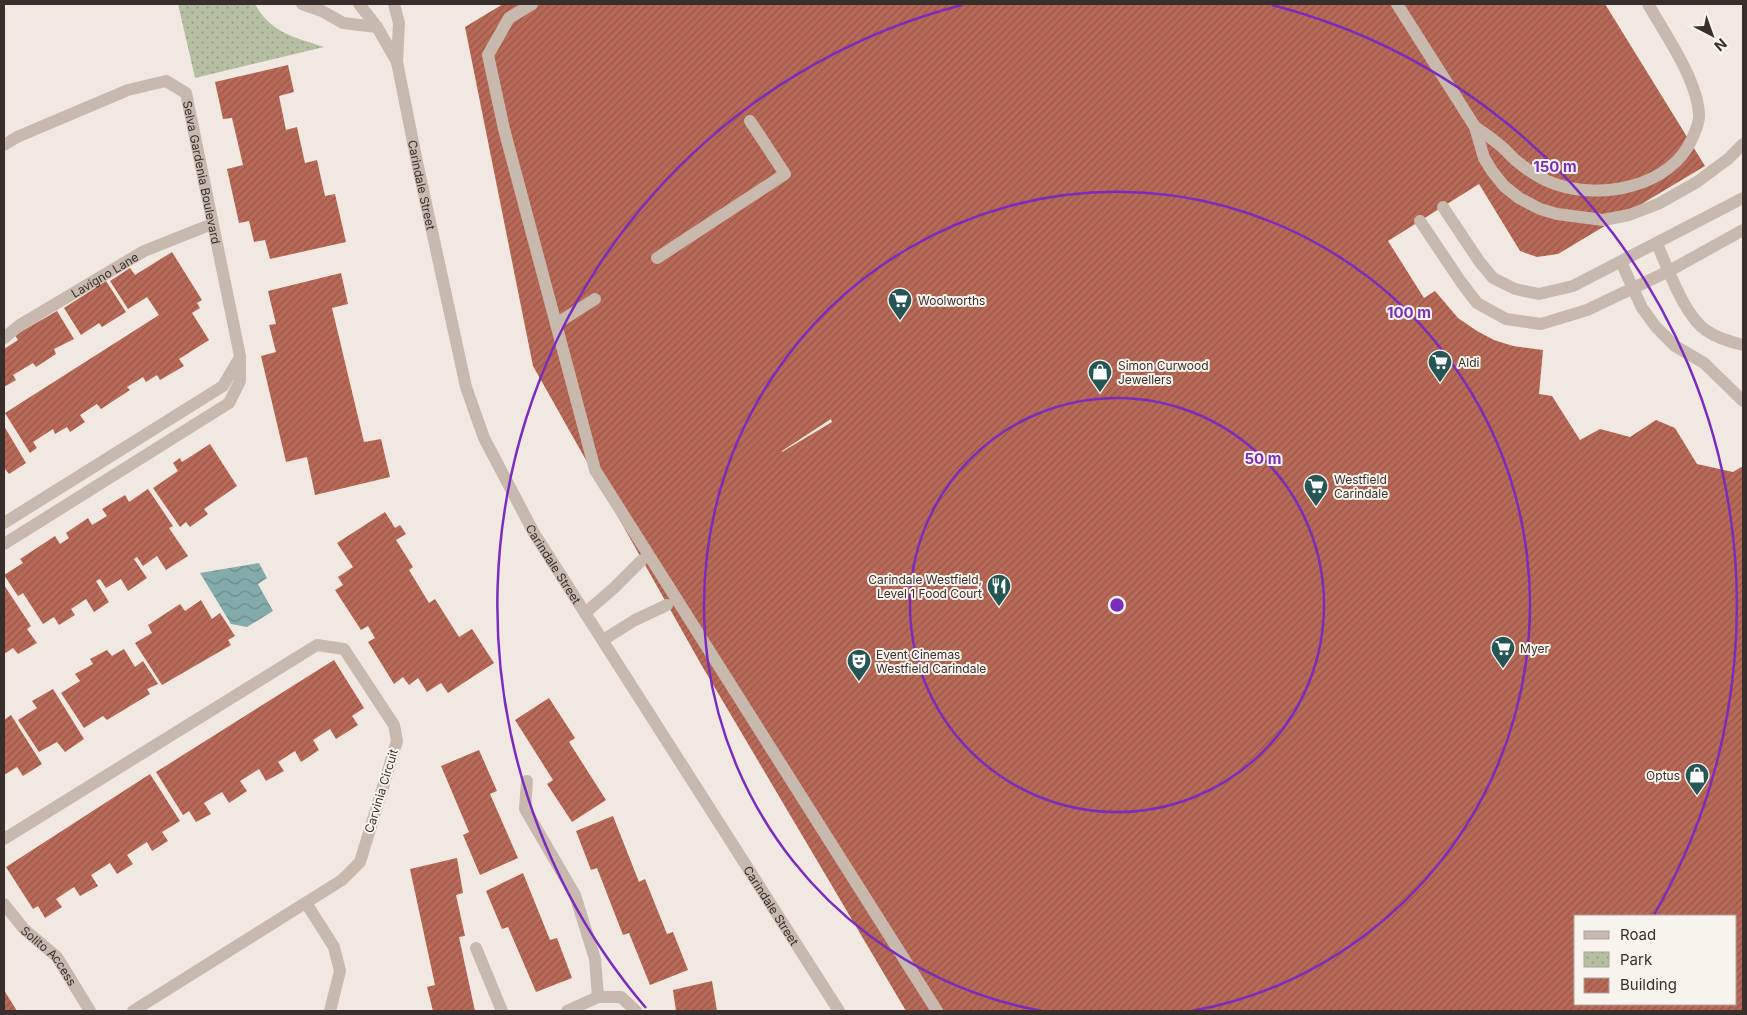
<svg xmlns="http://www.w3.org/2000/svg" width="1747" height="1015" font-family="Inter,sans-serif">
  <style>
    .park { fill: url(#park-dots) }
    .water { fill: url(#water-waves) }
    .building { fill: url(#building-hatch); fill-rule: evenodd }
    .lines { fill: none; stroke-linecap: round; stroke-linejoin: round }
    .service { stroke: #c8b9ae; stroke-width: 12 }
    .tertiary { stroke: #c8b9ae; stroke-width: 12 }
    .ring { fill: none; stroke: #7b2cbf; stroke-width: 2.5 }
    .labels { text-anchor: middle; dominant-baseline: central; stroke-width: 4; stroke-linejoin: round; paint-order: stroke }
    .street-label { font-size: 12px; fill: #382f2c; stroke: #f9f3ed }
    .poi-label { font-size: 12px; fill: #382f2c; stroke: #f9f3ed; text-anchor: start }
    .centre { fill: #7b2cbf; stroke: #f9f3ed; stroke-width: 2.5 }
    .ring-label { font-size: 15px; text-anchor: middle; font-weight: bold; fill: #7b2cbf; stroke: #f9f3ed; stroke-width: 4; stroke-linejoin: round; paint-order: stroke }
  </style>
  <defs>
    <pattern id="park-dots" width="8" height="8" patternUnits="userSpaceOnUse" patternTransform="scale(1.25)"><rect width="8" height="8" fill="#b7bfa2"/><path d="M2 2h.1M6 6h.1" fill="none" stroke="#969c84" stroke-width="1.8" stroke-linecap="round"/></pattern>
    <pattern id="water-waves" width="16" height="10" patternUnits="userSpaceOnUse" patternTransform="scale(1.25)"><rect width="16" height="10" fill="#83abab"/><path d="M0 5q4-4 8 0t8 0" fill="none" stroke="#6c8c8b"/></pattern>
    <pattern id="building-hatch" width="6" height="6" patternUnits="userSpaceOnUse" patternTransform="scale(1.25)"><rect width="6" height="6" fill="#b96957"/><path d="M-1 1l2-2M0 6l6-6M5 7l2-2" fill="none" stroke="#975748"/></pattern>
  </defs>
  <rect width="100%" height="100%" fill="#f1e9e1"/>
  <path class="park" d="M178,4H255C271,33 294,37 324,47L195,78Z"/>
  <path class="water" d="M259,563L267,578L258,584L273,611L247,627L231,624L200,573Z"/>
  <g class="building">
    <path d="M503,4H1605L1705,166L1558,254L1537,257L1520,251L1479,184L1388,241L1424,298L1435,291L1458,318L1477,331L1494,340L1513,346L1543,350L1539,394L1552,396L1580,440L1600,429L1630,437L1656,420L1675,428L1697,464L1733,472L1743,466V1011H906L702,666L533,366L465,27ZM831,419L832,422L782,452V451ZM1576,916H1736V1004H1576Z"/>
    <path d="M288,65L294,92L279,96L286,130L297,127L305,163L317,160L325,196L335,194L346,242L270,259L265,240L254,242L249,221L239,223L227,169L243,165L232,118L223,119L215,82Z"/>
    <path d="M172,252L202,300L197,303L200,308L192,313L209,340L179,359L184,366L160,380L157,375L146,382L143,377L127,387L130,390L101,409L97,404L80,415L85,422L70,432L67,427L55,434L53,429L33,442L37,448L30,453L5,413L159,315L147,297L128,309L110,281L130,268L135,275Z"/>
    <path d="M341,273L348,304L332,308L364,442L381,439L390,477L315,495L307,457L286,462L261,356L276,352L269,325L276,324L268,291Z"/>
    <path d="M106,281L126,312L102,327L99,323L81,335L64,308Z"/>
    <path d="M57,311L74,339L54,349L56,354L36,367L33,363L13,375L16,380L4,387V349L18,340L15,335Z"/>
    <path d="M4,426L26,463L9,474L5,469L4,470Z"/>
    <path d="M210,444L237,486L204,509L208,514L190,527L186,522L180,527L153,488L178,471L173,463L180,458L182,462Z"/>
    <path d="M148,489L173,526L169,528L188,556L166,570L157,556L143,566L137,557L134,559L147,578L128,591L121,579L106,588L100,579L96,581L109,602L94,612L86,599L71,609L75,615L59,625L54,617L43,624L23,593L18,596L4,575L23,563L20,559L55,536L60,544L69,538L66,533L88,518L92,525L107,516L102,509L125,495L129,502Z"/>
    <path d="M385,512L395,528L400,525L406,534L396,540L413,567L409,570L429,603L435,599L459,637L472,629L494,663L448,693L441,683L427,692L418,678L409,685L403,677L394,684L368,642L375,638L368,626L361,630L335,590L343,585L338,577L353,567L337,543Z"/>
    <path d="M4,585L31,626L27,629L37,643L18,654L13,648L4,654Z"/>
    <path d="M201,600L212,619L220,613L235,636L228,640L231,645L162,685L135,643L152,633L148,625L180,604L185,611Z"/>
    <path d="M124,649L135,667L143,661L158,684L147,689L150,694L107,720L103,716L84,728L61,693L80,681L75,674L93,664L90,659L107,650L112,656Z"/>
    <path d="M334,660L364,708L352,716L358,725L336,739L330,729L313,740L319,750L301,762L295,751L278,762L284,771L266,781L259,769L240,781L247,791L229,803L222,792L204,803L211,814L196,822L189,811L183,815L156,772Z"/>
    <path d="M53,689L84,739L65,752L57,742L39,752L18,720L37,708L32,701Z"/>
    <path d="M549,698L575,738L569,742L606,800L572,822L547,784L553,780L515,720Z"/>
    <path d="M11,715L42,764L23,776L17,767L4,775V720Z"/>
    <path d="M479,750L497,791L490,794L518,858L480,875L463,835L469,832L441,766Z"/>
    <path d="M150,774L180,821L162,832L168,841L152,851L147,842L127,855L133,864L117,874L110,863L91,875L98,886L80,896L74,887L56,899L62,907L45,918L38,906L33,909L6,867Z"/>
    <path d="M613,816L639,882L645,879L667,934L673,932L688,970L650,985L629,933L623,935L597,868L591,870L576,831Z"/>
    <path d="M457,858L463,893L456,895L465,936L459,937L475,1011H433L427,987L435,985L410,869Z"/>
    <path d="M523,873L550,940L557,938L572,978L536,992L508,927L502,929L486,891Z"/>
    <path d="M712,981L717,1011H676L673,990Z"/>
    <path d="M4,990L17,1011H4Z"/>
  </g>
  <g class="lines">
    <g class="service">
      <path d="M532,4L509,18L488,55L504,129L595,470L937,1011"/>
      <path d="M1397,4L1475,127L1484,158L1492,171L1504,186L1519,198L1540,209L1557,214L1603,220L1629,215L1658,204L1697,182L1728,159L1743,144"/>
      <path d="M1475,127C1484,133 1494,140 1502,147C1508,152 1513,159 1519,163C1529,171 1543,180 1555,184C1602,200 1670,187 1692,139C1695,132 1700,122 1699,114C1697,79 1665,34 1648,4"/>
      <path id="s1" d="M4,145L17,137L128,90L166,81L186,93L240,356V381L229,403L4,544"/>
      <path d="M1443,207L1479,261L1493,278L1515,289L1539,294L1573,286L1743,198"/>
      <path d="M1420,221L1461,282L1477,303L1506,319L1541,324L1587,310L1669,271L1743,230"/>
      <path d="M1657,244C1668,268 1684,316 1707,331C1717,338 1731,342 1743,345"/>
      <path d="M657,258L785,174L750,121"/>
      <path d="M1621,262L1642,308L1656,327L1675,346L1704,363L1743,401"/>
      <path d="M556,324L595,299"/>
      <path id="s2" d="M4,338L20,325L144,251L212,224"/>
      <path d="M4,523L223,386L240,357"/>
      <path d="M585,613L614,588L642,560"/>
      <path d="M603,640L635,620L667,605"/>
      <path d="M527,781L525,809L575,895L595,959L598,997"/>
      <path d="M4,839L317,645L344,649L394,725L397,741L360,862L342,880L133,1011"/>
      <path d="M306,903L334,947L340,971L330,1011"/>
      <path id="s3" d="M4,904L24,929L57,957L90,1011"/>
      <path d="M476,948L502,1011"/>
      <path d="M567,1011L598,997H621L636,1011"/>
    </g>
    <g class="tertiary">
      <path d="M302,4L322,11L343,23L377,27"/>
      <path d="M359,4L377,27L397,62"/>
      <path id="s4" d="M394,4L399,23L397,62L417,162L466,387L484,438L534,533L839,1011"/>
    </g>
  </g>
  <g class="ring">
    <circle cx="1117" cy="605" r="207"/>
    <path d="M1042 1011A413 413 0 1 1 1192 1011"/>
    <path d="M646 1008A620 620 0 0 1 962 5M1272 5A620 620 0 0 1 1654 915"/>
  </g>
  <defs>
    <symbol id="supermarket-pin" viewBox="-11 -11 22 30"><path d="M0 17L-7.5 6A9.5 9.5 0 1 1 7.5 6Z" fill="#255555" stroke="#f9f3ed"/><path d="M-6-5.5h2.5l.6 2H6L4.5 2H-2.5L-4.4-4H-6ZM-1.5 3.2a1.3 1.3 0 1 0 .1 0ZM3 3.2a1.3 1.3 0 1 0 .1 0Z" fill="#fff"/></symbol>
    <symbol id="shop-pin" viewBox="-11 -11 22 30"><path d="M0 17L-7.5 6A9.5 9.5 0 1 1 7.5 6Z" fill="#255555" stroke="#f9f3ed"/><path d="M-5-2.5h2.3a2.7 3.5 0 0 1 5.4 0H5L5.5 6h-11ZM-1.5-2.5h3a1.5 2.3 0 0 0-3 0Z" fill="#fff"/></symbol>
    <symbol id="restaurant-pin" viewBox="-11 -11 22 30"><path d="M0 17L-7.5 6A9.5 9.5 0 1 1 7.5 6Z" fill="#255555" stroke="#f9f3ed"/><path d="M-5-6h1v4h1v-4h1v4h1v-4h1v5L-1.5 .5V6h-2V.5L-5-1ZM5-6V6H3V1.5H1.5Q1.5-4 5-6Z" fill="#fff"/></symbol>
    <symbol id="theatre-pin" viewBox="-11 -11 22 30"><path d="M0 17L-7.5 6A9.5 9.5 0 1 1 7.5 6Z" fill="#255555" stroke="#f9f3ed"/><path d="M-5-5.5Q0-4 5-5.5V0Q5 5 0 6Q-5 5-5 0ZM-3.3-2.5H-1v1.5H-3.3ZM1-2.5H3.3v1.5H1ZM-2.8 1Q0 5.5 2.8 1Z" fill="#fff"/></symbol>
  </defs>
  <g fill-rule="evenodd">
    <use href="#supermarket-pin" x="886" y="286" width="28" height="38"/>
    <use href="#supermarket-pin" x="1426" y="348" width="28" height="38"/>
    <use href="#shop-pin" x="1086" y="358" width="28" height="38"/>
    <use href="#supermarket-pin" x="1302" y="472" width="28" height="38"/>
    <use href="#restaurant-pin" x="985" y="572" width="28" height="38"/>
    <use href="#supermarket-pin" x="1489" y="634" width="28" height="38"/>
    <use href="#theatre-pin" x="845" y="647" width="28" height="38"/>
    <use href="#shop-pin" x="1683" y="761" width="28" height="38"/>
  </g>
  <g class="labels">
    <g class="street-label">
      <text stroke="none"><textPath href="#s1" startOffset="279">Selva Gardenia Boulevard</textPath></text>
      <text stroke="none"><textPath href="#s4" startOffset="184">Carindale Street</textPath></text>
      <text stroke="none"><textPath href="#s2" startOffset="119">Lavigno Lane</textPath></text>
      <text stroke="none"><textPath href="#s4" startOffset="589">Carindale Street</textPath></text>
      <text transform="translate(381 791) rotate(-73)">Carvinia Circuit</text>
      <text stroke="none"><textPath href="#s4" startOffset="994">Carindale Street</textPath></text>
      <text stroke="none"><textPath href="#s3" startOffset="69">Solito Access</textPath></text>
    </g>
    <g class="poi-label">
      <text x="918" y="300">Woolworths</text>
      <text x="1458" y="362">Aldi</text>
      <text x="1118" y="365">Simon Curwood<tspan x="1118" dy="14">Jewellers</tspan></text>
      <text x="1334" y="479">Westfield<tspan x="1334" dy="14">Carindale</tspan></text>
      <text x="982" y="579" text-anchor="end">Carindale Westfield,<tspan x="982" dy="14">Level 1 Food Court</tspan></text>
      <text x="1520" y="648">Myer</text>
      <text x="876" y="654">Event Cinemas<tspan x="876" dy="14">Westfield Carindale</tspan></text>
      <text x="1680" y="775" text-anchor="end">Optus</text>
    </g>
  </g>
  <circle cx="1117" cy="605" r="8" class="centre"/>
  <g class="ring-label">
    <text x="1555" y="172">150 m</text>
    <text x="1409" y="318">100 m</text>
    <text x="1263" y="464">50 m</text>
  </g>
  <rect width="1747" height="1015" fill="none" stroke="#382f2c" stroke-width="10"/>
  <rect x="1574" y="915" width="162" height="90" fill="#f9f3ed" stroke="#aca5a0"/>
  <rect x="1584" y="931" width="25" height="8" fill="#c8b9ae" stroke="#aca5a0"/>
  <text x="1620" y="940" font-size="15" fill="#382f2c">Road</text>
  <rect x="1584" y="952" width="25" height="15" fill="url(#park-dots)" stroke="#aca5a0"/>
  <text x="1620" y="965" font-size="15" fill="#382f2c">Park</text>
  <rect x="1584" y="978" width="25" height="15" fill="url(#building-hatch)" stroke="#aca5a0"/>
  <text x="1620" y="990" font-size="15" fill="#382f2c">Building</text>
  <g transform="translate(1712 35) rotate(139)" stroke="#f9f3ed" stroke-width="4" paint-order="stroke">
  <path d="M0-4L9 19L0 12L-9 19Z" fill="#382f2c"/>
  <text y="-8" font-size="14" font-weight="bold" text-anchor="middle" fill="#382f2c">N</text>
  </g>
</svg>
